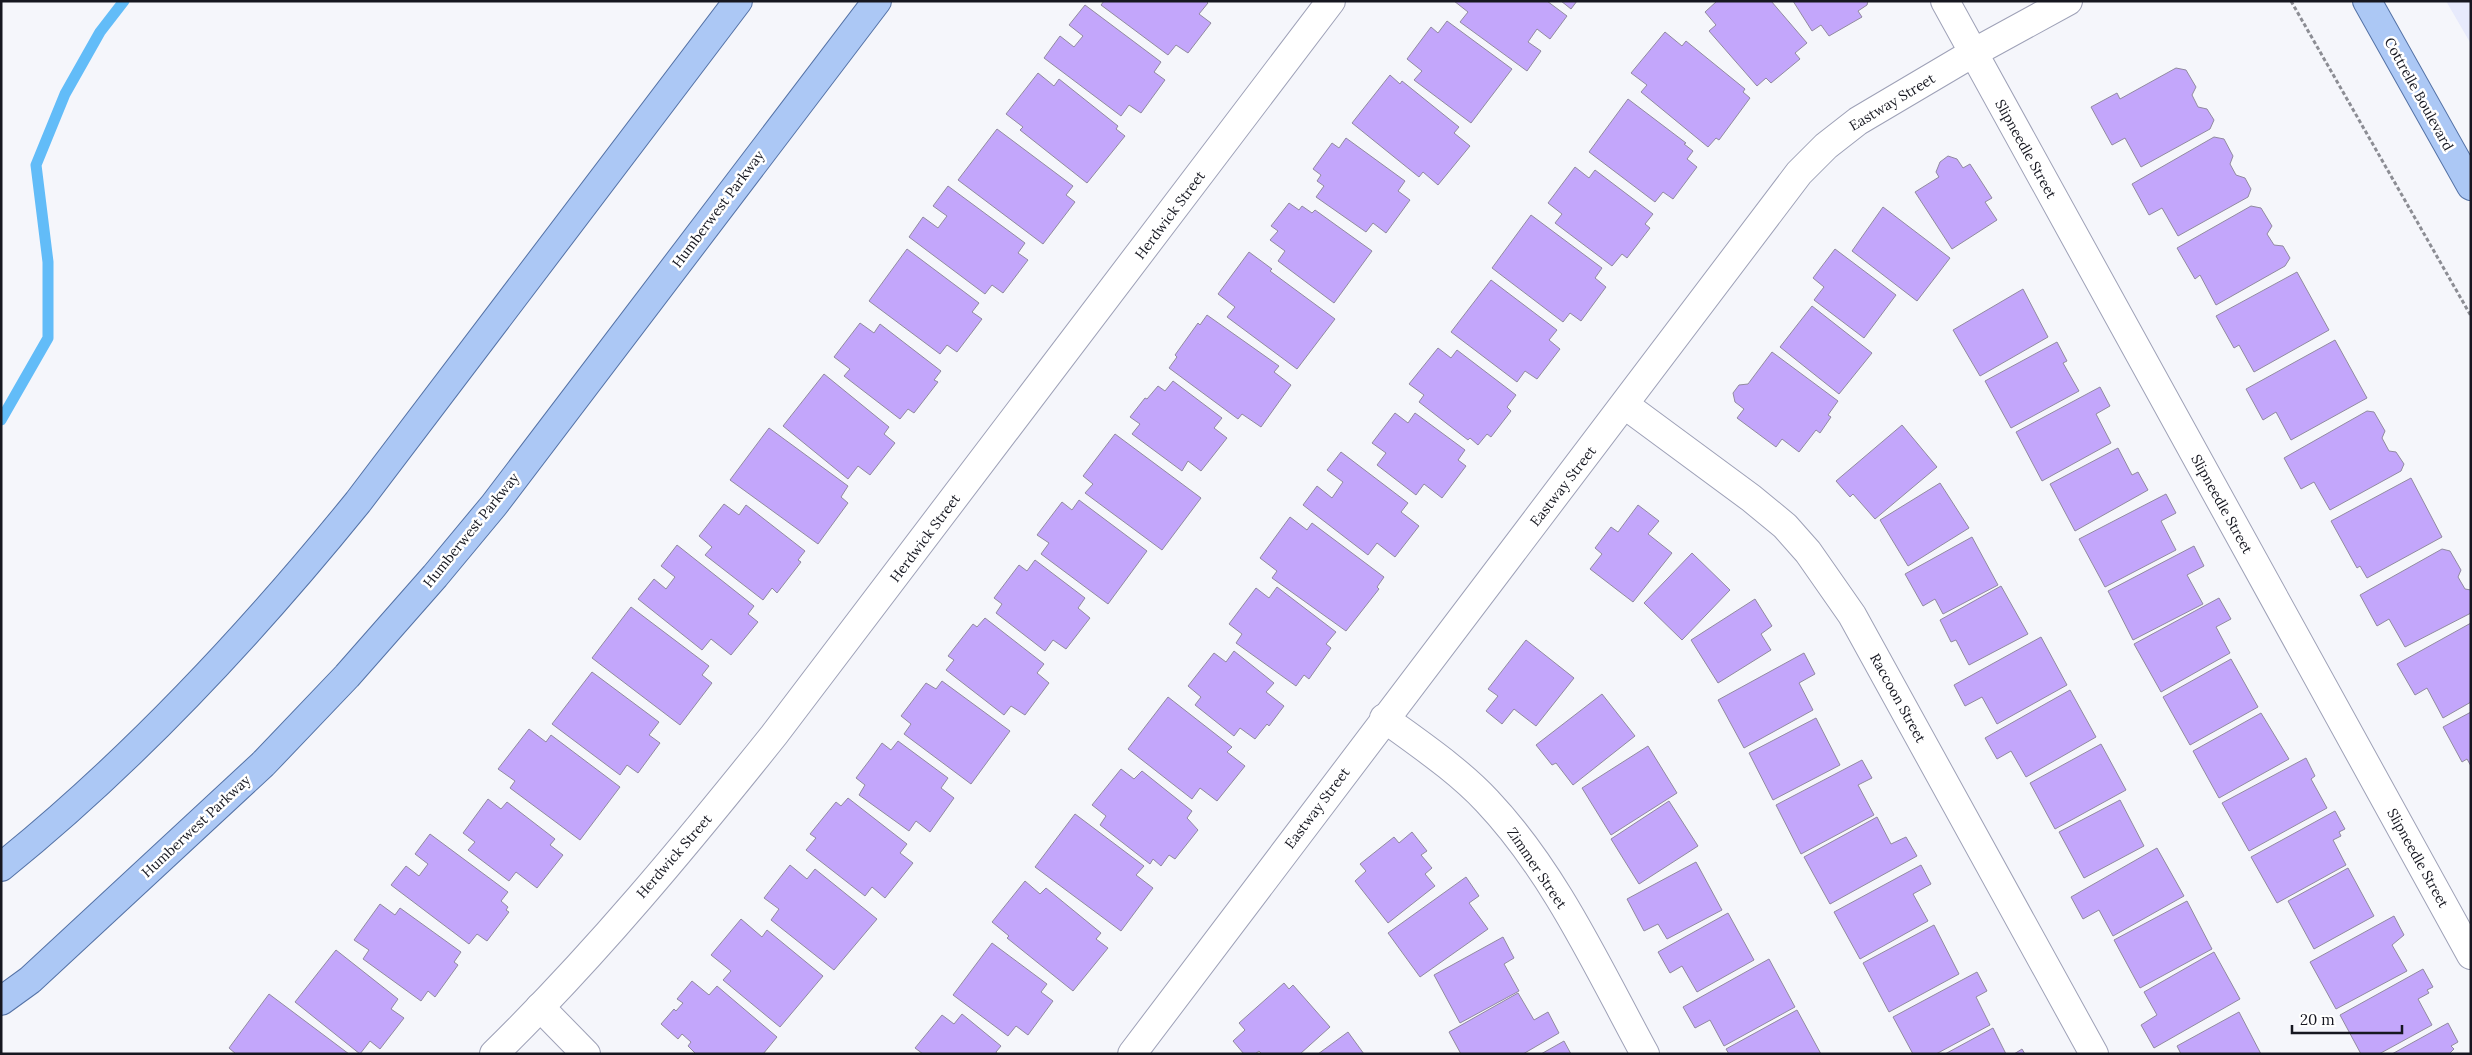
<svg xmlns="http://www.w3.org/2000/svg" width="2472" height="1055" font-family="Lora,serif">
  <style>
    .built { fill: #e7eafc }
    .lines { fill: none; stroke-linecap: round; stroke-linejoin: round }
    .stream { stroke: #62bcf8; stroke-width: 11 }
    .building { fill: #c3a6fb; stroke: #918aa0 }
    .minor-casing { stroke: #9ea1b7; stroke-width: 30 }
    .major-casing { stroke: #5472a6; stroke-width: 30 }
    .path { stroke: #8c8d94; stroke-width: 3; stroke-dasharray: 4 2.5; stroke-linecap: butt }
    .minor { stroke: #fff; stroke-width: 28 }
    .major { stroke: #acc8f5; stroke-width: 28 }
    .labels { text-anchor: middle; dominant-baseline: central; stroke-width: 5; stroke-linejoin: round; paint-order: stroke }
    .street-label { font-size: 14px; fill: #161720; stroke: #fff }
  </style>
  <rect width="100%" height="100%" fill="#f5f6fb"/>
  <path class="built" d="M2446,1H2471V44Z"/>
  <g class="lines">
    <path class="stream" d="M1,420L48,338V262L36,165L65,94L100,32L124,1"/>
  </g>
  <g class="building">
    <path d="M1104,1H1206L1208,3L1199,14L1211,23L1188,53L1176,45L1168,55L1101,5Z"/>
    <path d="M1454,1H1547L1567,16L1550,39L1537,29L1528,42L1541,51L1527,71L1460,22L1468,12Z"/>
    <path d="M1561,1H1577L1571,9Z"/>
    <path d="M1717,1H1771L1807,43L1795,53L1800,59L1771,83L1766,78L1757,86L1709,31L1716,25L1705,12Z"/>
    <path d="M1793,1H1868L1867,5L1858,11L1862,17L1829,36L1821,25L1812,31Z"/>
    <path d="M1085,5L1161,62L1154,72L1165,80L1141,113L1129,105L1121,116L1044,58L1060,36L1074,47L1083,36L1069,25Z"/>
    <path d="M1447,21L1512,69L1471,123L1414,80L1422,71L1407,59L1431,27L1438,33Z"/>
    <path d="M1665,32L1682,46L1686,41L1745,89L1743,92L1750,98L1719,140L1716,138L1708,147L1641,92L1647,85L1631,73Z"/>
    <path d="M2176,68L2186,70L2196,87L2192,95L2198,107L2207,109L2214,120L2210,129L2141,167L2125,138L2112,145L2091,107L2117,93L2120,99Z"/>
    <path d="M1038,73L1054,86L1059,79L1118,126L1116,129L1125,136L1087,183L1020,130L1023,127L1006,114Z"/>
    <path d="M1390,75L1400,84L1402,81L1459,127L1454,133L1470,146L1438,185L1423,172L1419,177L1352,123Z"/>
    <path d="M1628,99L1686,143L1684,144L1693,151L1687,159L1697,167L1673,199L1663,192L1655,202L1589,152Z"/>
    <path d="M997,129L1073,186L1066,195L1075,202L1043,244L958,180Z"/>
    <path d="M2214,137L2224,139L2233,156L2230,164L2236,175L2245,178L2251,189L2248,197L2178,236L2162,208L2149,215L2132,184Z"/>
    <path d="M1346,138L1405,181L1398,191L1410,200L1386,233L1373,223L1366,232L1316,197L1324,186L1317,181L1321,175L1313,169L1332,143L1339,148Z"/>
    <path d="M1948,156L1957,159L1963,168L1970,164L1992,198L1985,202L1997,220L1952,249L1915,192L1939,177L1936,172L1940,162Z"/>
    <path d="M1575,167L1589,178L1595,170L1653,214L1645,224L1650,228L1627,258L1622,254L1612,266L1555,223L1562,214L1548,203Z"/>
    <path d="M948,186L1025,243L1018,253L1028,260L1003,293L992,285L985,294L909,237L923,217L938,228L947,216L933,206Z"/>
    <path d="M1289,203L1299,210L1302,206L1312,213L1315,210L1372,251L1334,303L1278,261L1285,251L1270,240L1278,231L1271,226Z"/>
    <path d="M2251,206L2261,208L2272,226L2267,234L2274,245L2283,246L2290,258L2285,266L2216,305L2200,275L2195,279L2177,248Z"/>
    <path d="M1883,207L1950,258L1917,301L1852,251Z"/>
    <path d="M1531,215L1602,268L1595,278L1606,287L1581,321L1570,313L1563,322L1492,268Z"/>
    <path d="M907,249L979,303L972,312L982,319L957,352L947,345L940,354L869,301Z"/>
    <path d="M1835,249L1896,295L1864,338L1814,300L1824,287L1813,278Z"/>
    <path d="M1249,252L1272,269L1270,271L1335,319L1297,369L1227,317L1235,307L1218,294Z"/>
    <path d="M2297,272L2329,330L2254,372L2239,345L2234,348L2216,316Z"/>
    <path d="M1491,280L1557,330L1549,340L1560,349L1537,379L1525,371L1517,382L1451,332Z"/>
    <path d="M2023,289L2048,337L1980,376L1953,330Z"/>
    <path d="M1812,306L1872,353L1839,394L1780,347Z"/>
    <path d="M1207,315L1279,366L1274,372L1291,385L1261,427L1242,414L1238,419L1169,368L1177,357L1175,355L1198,323L1200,325Z"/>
    <path d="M860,323L874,333L880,324L941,371L934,380L938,382L914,413L908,409L900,419L844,376L850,369L834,357Z"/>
    <path d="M2335,340L2367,398L2291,440L2276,412L2263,420L2246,389Z"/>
    <path d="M2057,342L2067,361L2063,363L2079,391L2011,428L1985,381Z"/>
    <path d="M1438,348L1451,358L1457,350L1516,395L1507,407L1511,411L1491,437L1487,434L1478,445L1470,438L1468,440L1419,402L1424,395L1409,384Z"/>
    <path d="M1772,352L1838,401L1828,415L1831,417L1820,433L1816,430L1799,452L1782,439L1776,447L1737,418L1744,409L1735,402L1733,393L1739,385L1748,384Z"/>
    <path d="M824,374L889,427L884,434L895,443L870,475L858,466L848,479L783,426Z"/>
    <path d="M1173,381L1222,418L1214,428L1227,438L1201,471L1188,461L1182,471L1132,434L1140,424L1130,417L1145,398L1147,399L1158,386L1165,391Z"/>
    <path d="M2100,387L2110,406L2096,414L2111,443L2042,481L2016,432Z"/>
    <path d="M2367,411L2374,412L2385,431L2382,438L2389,451L2396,452L2404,464L2401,471L2330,510L2314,482L2301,489L2284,458Z"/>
    <path d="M1395,413L1408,423L1415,413L1465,450L1458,460L1466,466L1442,498L1424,484L1416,495L1377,465L1386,453L1372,443Z"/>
    <path d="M1902,425L1937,467L1875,519L1853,494L1850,497L1836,481Z"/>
    <path d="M769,428L848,486L841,497L848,503L818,544L730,480Z"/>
    <path d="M1115,434L1201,498L1162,550L1085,493L1093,484L1083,476Z"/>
    <path d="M2118,448L2132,475L2138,472L2148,490L2075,531L2050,484Z"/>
    <path d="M1341,452L1408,503L1401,512L1419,526L1395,557L1377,543L1368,555L1303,505L1317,486L1332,498L1343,482L1327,470Z"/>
    <path d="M2411,478L2442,537L2367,578L2360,566L2357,568L2331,521Z"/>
    <path d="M1940,483L1969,528L1908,566L1880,520Z"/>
    <path d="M2166,494L2176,513L2161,521L2176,550L2105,587L2079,539Z"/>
    <path d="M1079,500L1147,551L1108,604L1041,554L1049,543L1037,535L1062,502L1072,510Z"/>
    <path d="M724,504L739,515L746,505L805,551L798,560L801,562L777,593L772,588L763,600L705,555L712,547L699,536Z"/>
    <path d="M1638,505L1659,521L1648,534L1672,553L1633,602L1590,569L1602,554L1595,548L1611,527L1618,532Z"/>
    <path d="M1290,517L1307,530L1312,523L1384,577L1377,587L1379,589L1346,631L1272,578L1277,571L1260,558Z"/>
    <path d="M1972,537L1998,585L1943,614L1935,599L1923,606L1905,574Z"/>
    <path d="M677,545L754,606L748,614L758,622L731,655L711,639L702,650L638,599L654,579L666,589L675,577L661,566Z"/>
    <path d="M2194,546L2204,566L2187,575L2203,604L2133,640L2108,591Z"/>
    <path d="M2442,549L2450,551L2461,570L2458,577L2465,589L2471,590V613L2405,647L2389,619L2377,626L2360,595Z"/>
    <path d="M1692,553L1730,590L1682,640L1644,603Z"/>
    <path d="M1035,560L1085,598L1078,608L1090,618L1066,649L1053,640L1045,651L996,613L1002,604L994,598L1019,565L1027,571Z"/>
    <path d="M2001,586L2028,634L1969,665L1956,640L1951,642L1940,620Z"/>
    <path d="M1277,587L1336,632L1326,644L1331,648L1309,679L1304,675L1296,686L1236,643L1242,634L1229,624L1256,588L1269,598Z"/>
    <path d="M2219,598L2231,619L2216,627L2230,653L2161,692L2134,644Z"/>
    <path d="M1755,599L1772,626L1761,634L1771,650L1718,683L1691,640Z"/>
    <path d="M631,607L709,666L702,675L712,683L680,725L592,658Z"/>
    <path d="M985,618L1044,664L1037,673L1049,683L1025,715L1011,706L1004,715L946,670L954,660L948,656L973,624L977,627Z"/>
    <path d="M2471,623V702L2443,718L2427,688L2415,695L2397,664Z"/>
    <path d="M2041,637L2067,685L1997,724L1982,697L1965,706L1954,685Z"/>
    <path d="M1526,640L1574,678L1536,726L1514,709L1502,724L1486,711L1498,696L1488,689Z"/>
    <path d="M1234,651L1274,683L1266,692L1284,706L1269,726L1267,724L1255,739L1240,728L1234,736L1195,705L1201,697L1188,686L1214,653L1226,662Z"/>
    <path d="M1804,653L1815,674L1799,683L1813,710L1744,748L1718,700Z"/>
    <path d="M2231,659L2258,707L2190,745L2163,697Z"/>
    <path d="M592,672L659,722L649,735L660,743L638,773L627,765L620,775L552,724Z"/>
    <path d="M942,681L1010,731L971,784L904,734L911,724L901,716L926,683L936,689Z"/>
    <path d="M2070,690L2096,737L2026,777L2011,751L1997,759L1985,738Z"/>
    <path d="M1602,694L1635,736L1573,785L1556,763L1552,765L1536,745Z"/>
    <path d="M1168,697L1232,747L1227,752L1245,766L1217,801L1200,788L1192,799L1128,749Z"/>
    <path d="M2471,712V766L2467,759L2462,762L2443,727Z"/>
    <path d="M2261,713L2289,759L2219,798L2193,751Z"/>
    <path d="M1816,718L1840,765L1773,800L1749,753Z"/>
    <path d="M529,729L546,742L551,735L620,787L580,840L510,788L515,781L498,769Z"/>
    <path d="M898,741L948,778L941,788L954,798L930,832L916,821L909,831L859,795L865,785L856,778L872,757L882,743L891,750Z"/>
    <path d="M2101,744L2126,790L2055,829L2030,783Z"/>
    <path d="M1648,746L1677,793L1611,835L1582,788Z"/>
    <path d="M2306,758L2315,776L2311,779L2327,808L2249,851L2222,803Z"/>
    <path d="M1862,760L1872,778L1858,785L1874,815L1801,854L1776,805Z"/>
    <path d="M1121,769L1134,779L1142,771L1192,811L1187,818L1198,830L1175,859L1169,855L1161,866L1153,859L1150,864L1100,825L1106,816L1092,805Z"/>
    <path d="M848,798L907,844L900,853L913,863L885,898L872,887L865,896L806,850L816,838L810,834L836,802L841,806Z"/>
    <path d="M488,799L501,809L507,802L555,839L550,845L563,855L537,888L516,872L509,881L468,850L475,842L463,833Z"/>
    <path d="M2120,800L2144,846L2084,878L2059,832Z"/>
    <path d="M1669,801L1698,846L1639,884L1611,839Z"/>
    <path d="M2335,811L2345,829L2339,832L2341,836L2333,840L2346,865L2277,903L2251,857Z"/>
    <path d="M1075,814L1144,866L1136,875L1153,888L1121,931L1035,867Z"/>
    <path d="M1877,817L1891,844L1906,837L1917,856L1830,904L1804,857Z"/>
    <path d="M1412,832L1427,851L1421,855L1432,868L1425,874L1435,886L1388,923L1355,881L1366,871L1360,864L1394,837L1399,843Z"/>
    <path d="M430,834L508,892L501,901L508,907L506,910L509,912L487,941L477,934L469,944L391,885L406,866L419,876L428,864L415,854Z"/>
    <path d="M2157,848L2184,896L2113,936L2099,910L2083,919L2071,897Z"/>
    <path d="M1696,862L1722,910L1667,939L1658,924L1644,931L1627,899Z"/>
    <path d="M790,865L807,879L815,869L877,919L834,970L771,920L779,909L764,898Z"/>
    <path d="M1921,865L1931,884L1913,894L1928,921L1860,959L1834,912Z"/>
    <path d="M2348,868L2374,916L2314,949L2288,901Z"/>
    <path d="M1466,877L1479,896L1469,903L1488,929L1420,977L1388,933Z"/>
    <path d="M1025,881L1040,894L1046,888L1101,933L1096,939L1108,948L1073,991L1007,938L1009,936L992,922Z"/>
    <path d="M2187,901L2212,949L2140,988L2114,940Z"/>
    <path d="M380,904L395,915L400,908L461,952L454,962L458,965L435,997L428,991L421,1001L363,959L369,950L354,940Z"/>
    <path d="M1728,913L1754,960L1697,992L1682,966L1670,973L1658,952Z"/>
    <path d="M2394,916L2404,935L2392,945L2407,971L2336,1009L2310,962Z"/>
    <path d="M741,919L762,937L767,930L823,976L780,1027L723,980L731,971L711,955Z"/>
    <path d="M1934,925L1959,974L1889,1012L1863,963Z"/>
    <path d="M1503,937L1514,958L1504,964L1519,991L1460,1023L1434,975Z"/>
    <path d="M992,943L1047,984L1041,992L1053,1001L1028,1035L1016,1026L1008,1036L953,995Z"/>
    <path d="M336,950L398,999L391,1009L404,1018L380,1049L370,1041L360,1054L295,1002Z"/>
    <path d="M2214,952L2240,999L2154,1048L2141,1025L2157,1015L2144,992Z"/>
    <path d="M1769,959L1795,1007L1724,1046L1710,1020L1695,1028L1683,1007Z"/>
    <path d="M2423,969L2433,987L2427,990L2429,993L2418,999L2432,1025L2379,1054H2361L2340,1015Z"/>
    <path d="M1977,972L1987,991L1976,997L1990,1025L1936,1054H1913L1893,1017Z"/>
    <path d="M692,981L709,995L717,986L777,1037L763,1054H696L688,1046L691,1042L682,1034L678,1039L661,1024L674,1009L676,1011L683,1003L677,999Z"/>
    <path d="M1284,983L1289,989L1293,985L1330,1027L1300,1054H1262L1259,1051L1255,1054H1244L1233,1041L1245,1030L1239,1023Z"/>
    <path d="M1518,993L1534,1020L1548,1012L1559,1033L1523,1054H1461L1449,1032Z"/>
    <path d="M269,994L349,1054H236L229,1048Z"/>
    <path d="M1797,1010L1821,1054H1729L1726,1049Z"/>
    <path d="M2239,1012L2261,1054H2181L2177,1046Z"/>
    <path d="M962,1014L1001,1046L996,1052L997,1054H923L915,1048L942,1015L954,1024Z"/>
    <path d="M2448,1023L2458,1042L2451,1046L2454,1049L2449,1054H2392Z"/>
    <path d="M1993,1028L2006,1054H1945Z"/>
    <path d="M1348,1032L1364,1054H1318Z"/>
    <path d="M1564,1041L1571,1054H1541Z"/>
    <path d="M2022,1049L2025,1054H2014Z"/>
  </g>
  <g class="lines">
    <defs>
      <g id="minor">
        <path d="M1945,1L2471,955"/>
        <path d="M1625,405L1751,498L1785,526L1808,552L1852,615L2094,1054"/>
        <path d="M1384,718C1419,744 1457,769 1487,801C1555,873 1598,968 1645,1054"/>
        <path d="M540,1007L586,1054"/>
        <path d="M494,1054C595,955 686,845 774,735L1331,1"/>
        <path d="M1132,1054L1799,173L1826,146L1858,121L1973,53L2068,1"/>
      </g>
      <g id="major">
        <path d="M2367,1L2471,186"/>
        <path d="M1,867C134,760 251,634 358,502L738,1"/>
        <path d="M1,1001L30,980L263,764L347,676L435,576L494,505L877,1"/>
      </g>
    </defs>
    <use href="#minor" class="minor-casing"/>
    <use href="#major" class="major-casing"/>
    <path class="path" d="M2291,1L2471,316"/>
    <use href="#minor" class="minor"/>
    <use href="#major" class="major"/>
  </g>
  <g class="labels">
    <g class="street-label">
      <text transform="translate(2419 94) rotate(61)">Cottrelle Boulevard</text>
      <text transform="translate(1892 102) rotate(-31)">Eastway Street</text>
      <text transform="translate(2026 149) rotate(61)">Slipneedle Street</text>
      <text transform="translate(718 209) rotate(-53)">Humberwest Parkway</text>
      <text transform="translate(1170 215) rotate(-53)">Herdwick Street</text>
      <text transform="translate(1563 486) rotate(-52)">Eastway Street</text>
      <text transform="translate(2222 504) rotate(61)">Slipneedle Street</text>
      <text transform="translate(471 530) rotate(-51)">Humberwest Parkway</text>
      <text transform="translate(925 538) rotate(-53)">Herdwick Street</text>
      <text transform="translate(1898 698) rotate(61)">Raccoon Street</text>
      <text transform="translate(1317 808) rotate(-53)">Eastway Street</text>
      <text transform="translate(196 826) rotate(-43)">Humberwest Parkway</text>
      <text transform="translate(674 856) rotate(-49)">Herdwick Street</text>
      <text transform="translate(2418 858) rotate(61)">Slipneedle Street</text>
      <text transform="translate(1537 868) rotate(56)">Zimmer Street</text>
    </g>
  </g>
  <rect width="2472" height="1055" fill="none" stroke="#161720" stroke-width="5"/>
  <path d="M2292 1025v8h110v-8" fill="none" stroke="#161720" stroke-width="2.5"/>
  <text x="2300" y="1025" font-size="15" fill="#161720" stroke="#ffffff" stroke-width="4" paint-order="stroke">20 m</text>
</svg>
